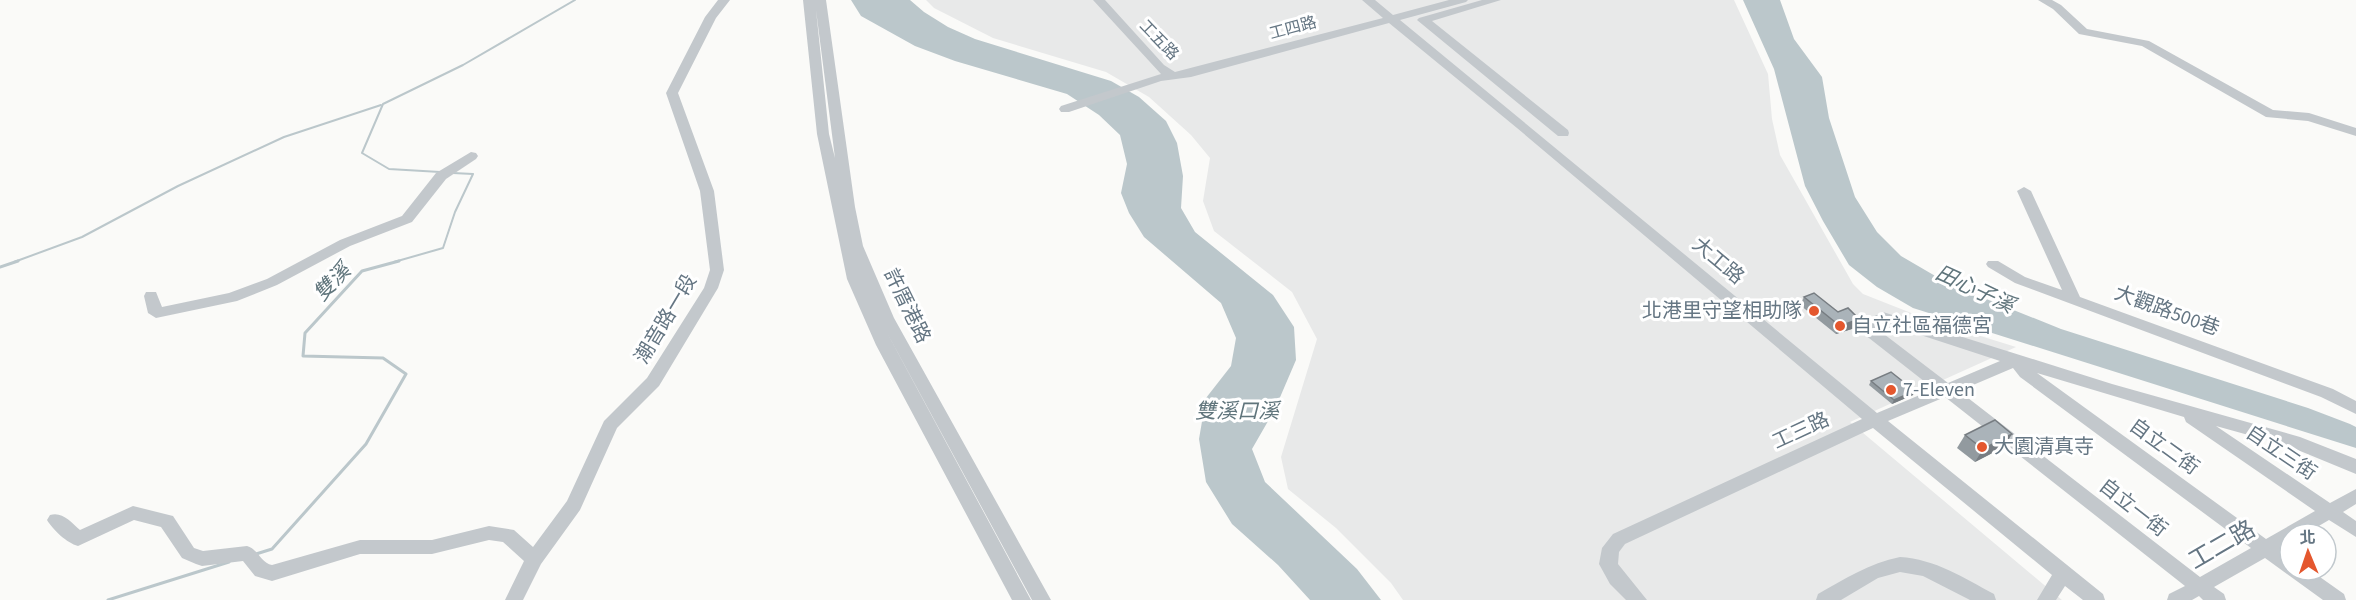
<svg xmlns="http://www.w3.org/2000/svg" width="2356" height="600" font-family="'Source Sans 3','Noto Sans TC',sans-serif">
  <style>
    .built { fill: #e8e9e9 }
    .water { fill: #bbc7cb }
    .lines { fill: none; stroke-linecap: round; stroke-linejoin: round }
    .stream-far1 { stroke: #bbc7cb; stroke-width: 2 }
    .stream { stroke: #bbc7cb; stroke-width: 3 }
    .minor { fill: #c3c8cc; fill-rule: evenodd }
    .wall { fill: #929a9f }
    .shaded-wall { fill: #777d82 }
    .building { fill: #aab3b9; stroke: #777d82; stroke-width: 1.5 }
    .poi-dot { fill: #e4572e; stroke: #fff; stroke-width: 2 }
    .labels { text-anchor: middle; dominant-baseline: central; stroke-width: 6; stroke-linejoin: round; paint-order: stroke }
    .far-street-label { font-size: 16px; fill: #657683; stroke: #fff }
    .street-label { font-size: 20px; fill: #657683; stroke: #fff }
    .poi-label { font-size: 20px; fill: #657683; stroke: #fff; text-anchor: start }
    .water-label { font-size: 21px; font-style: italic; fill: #60757c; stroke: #fff }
    .near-street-label { font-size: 24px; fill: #657683; stroke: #fff }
  </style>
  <rect width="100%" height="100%" fill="#fafaf8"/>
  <path class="built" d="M926,0H1734L1768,74L1772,119L1780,155L1853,284L1863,294L1929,320L2016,347L1850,422L2062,600H1403L1391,583L1336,528L1288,489L1281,457L1317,339L1292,292L1214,231L1203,201L1210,158L1191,135L1149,97L1106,72L993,38L934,8Z"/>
  <g class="water">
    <path d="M851,0H910L924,12L948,27L975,39L1111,81L1139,97L1166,121L1177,143L1183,176L1181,208L1195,232L1273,295L1294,327L1296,360L1275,409L1252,449L1265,482L1357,569L1381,600H1310L1278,565L1232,524L1206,482L1199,439L1206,398L1231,366L1236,338L1221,303L1144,237L1129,213L1121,193L1127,164L1120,135L1099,115L1067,94L955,61L915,46L861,16Z"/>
    <path d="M1743,0H1780L1794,39L1822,77L1829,118L1855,197L1877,232L1901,256L1949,284L2061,329L2308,408L2350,424L2356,427V448L1913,308L1877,287L1849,265L1823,221L1805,186L1774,69Z"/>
  </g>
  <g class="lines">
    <g class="stream-far1">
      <path d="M440,172L389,169L362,153L383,104L463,65L575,0"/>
      <path d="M14,262L82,237L178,186L284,137L381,105"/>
      <path d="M394,262L443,248L455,212L473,174L453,173"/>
    </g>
    <g class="stream">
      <path d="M0,267L18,261"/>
      <path d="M256,554L272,549L366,444L406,374L383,358L303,356L305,333L362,271L399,261"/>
      <path d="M108,600L229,562"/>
    </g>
    <g class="minor">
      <path d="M718,0H730L716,18L678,93L714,191L724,270L718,288L659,386L617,428L580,510L541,564L523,600H505L524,561L503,542L489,540L432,554H360L272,581L255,576L243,561L202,566L196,564L182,558L161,527L134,520L78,546C67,543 53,530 47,520L50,515C62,511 71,522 80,530L133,506L173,516L194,548L203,551L247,546C258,549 261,563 272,565L360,540H432L489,526L514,530L533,547L567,501L604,421L647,378L704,288L710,270L700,191L666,93L705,17Z"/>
      <path d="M803,0H826L855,207L863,246L894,318L1051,600H1032L885,329L1031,600H1012L876,345L847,279L817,134ZM816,10L835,158L829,134Z"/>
      <path d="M1093,0H1105L1164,65L1175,72L1383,18L1362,0H1375L1393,15L1449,0H1468L1466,2L1400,20L1877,413L1934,389L1860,331L1857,327L1860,323L1883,312L2112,384L2300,437L2356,459V474L2288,446L2216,426L2330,503L2356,489V504L2343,512L2356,521V537L2329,520L2305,534H2290V543L2280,549L2290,556V570H2310L2344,594L2346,600H2323L2265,558L2214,587L2224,594L2226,600H2203L2199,596L2192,600H2167L2169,594L2185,586L1945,397L1888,421L2103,594L2105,600H2083L2065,586L2056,600H2037L2052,575L1873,428L1625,544L1619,552L1618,564L1647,600H1626L1610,584L1599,564L1602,548L1613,534L1862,419L1517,128L1389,23L1191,77L1161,81L1069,112H1061L1059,109L1061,106L1161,74ZM1884,323L2000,361L1948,383L1876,328ZM2013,368L2020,377L2251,548L2200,577L1959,391ZM2037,373L2184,417L2186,422L2315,511L2266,539Z"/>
      <path d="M1482,0H1501L1432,21L1568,130L1569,133L1568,136H1558L1417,20L1419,18Z"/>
      <path d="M2038,0H2052L2061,5L2087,29L2149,41L2273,110L2309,113L2356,128V136L2308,121L2266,117L2142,46L2079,34L2053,9Z"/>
      <path d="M471,152L476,153L478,156L476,159L446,179L412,222L350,246L277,285L237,301L156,318L148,313L144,296L146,292H156L162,307L229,293L267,279L340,240L402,216L436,173Z"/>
      <path d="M2024,187L2031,191L2080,297L2333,389L2356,401V414L2321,397L2015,283L1988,267L1986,264L1988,261H1998L2025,277L2062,290L2017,191Z"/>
      <path d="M1900,557C1935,559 1964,578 1994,594L1996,600H1970L1923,576L1900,572L1878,578L1841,600H1816L1818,594C1845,579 1869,563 1900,557Z"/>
    </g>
  </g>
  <g class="wall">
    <path d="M1804,297L1838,312L1859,319L1855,328L1836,334L1800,305Z"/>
    <path d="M1871,381L1913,395L1892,404L1869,385Z"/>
    <path d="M1965,435L2004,447L1975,462L1957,448Z"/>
  </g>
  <g class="shaded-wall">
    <path d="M1859,319L1855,328L1836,334L1840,326Z"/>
    <path d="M1915,391L1913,395L1892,404L1894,400Z"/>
    <path d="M2012,434L2004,447L1975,462L1983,449Z"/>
  </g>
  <g class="building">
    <path d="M1814,293L1838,312L1848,308L1859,319L1840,326L1804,297Z"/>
    <path d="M1891,372L1915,391L1894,400L1871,381Z"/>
    <path d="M1995,420L2012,434L1983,449L1965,435Z"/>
  </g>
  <g class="poi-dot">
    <circle cx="1814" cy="311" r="6"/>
    <circle cx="1840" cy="326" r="6"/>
    <circle cx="1891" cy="390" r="6"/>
    <circle cx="1982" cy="447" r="6"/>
  </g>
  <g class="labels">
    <g class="far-street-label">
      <text transform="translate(1293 28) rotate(-15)">工四路</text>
      <text transform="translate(1159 40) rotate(46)">工五路</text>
    </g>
    <g class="street-label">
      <text transform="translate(1718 261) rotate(40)">大工路</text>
      <text transform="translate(907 306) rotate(64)">許厝港路</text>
      <text transform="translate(2167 311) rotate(20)">大觀路500巷</text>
      <text transform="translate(666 319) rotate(-59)">潮音路一段</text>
      <text transform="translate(1801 431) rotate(-25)">工三路</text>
      <text transform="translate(2164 447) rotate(36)">自立二街</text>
      <text transform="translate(2281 453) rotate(34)">自立三街</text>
      <text transform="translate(2133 508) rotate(38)">自立一街</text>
    </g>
    <g class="poi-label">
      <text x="1802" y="311" text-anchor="end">北港里守望相助隊</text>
      <text x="1852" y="326">自立社區福德宮</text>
      <text x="1903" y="390">7-Eleven</text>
      <text x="1994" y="447">大園清真寺</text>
    </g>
    <g class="water-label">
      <text transform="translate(332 282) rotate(-46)">雙溪</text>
      <text transform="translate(1975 289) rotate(25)">田心子溪</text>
      <text x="1237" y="411">雙溪口溪</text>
    </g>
    <g class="near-street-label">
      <text transform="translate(2222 545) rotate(-30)">工二路</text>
    </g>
  </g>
  <g transform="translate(2308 552) rotate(358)"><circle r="28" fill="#ffffff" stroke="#c1c8cd" stroke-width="1.5"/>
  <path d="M0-4.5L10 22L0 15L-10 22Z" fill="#e4572e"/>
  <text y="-9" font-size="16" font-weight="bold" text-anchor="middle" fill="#657683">北</text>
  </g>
</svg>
